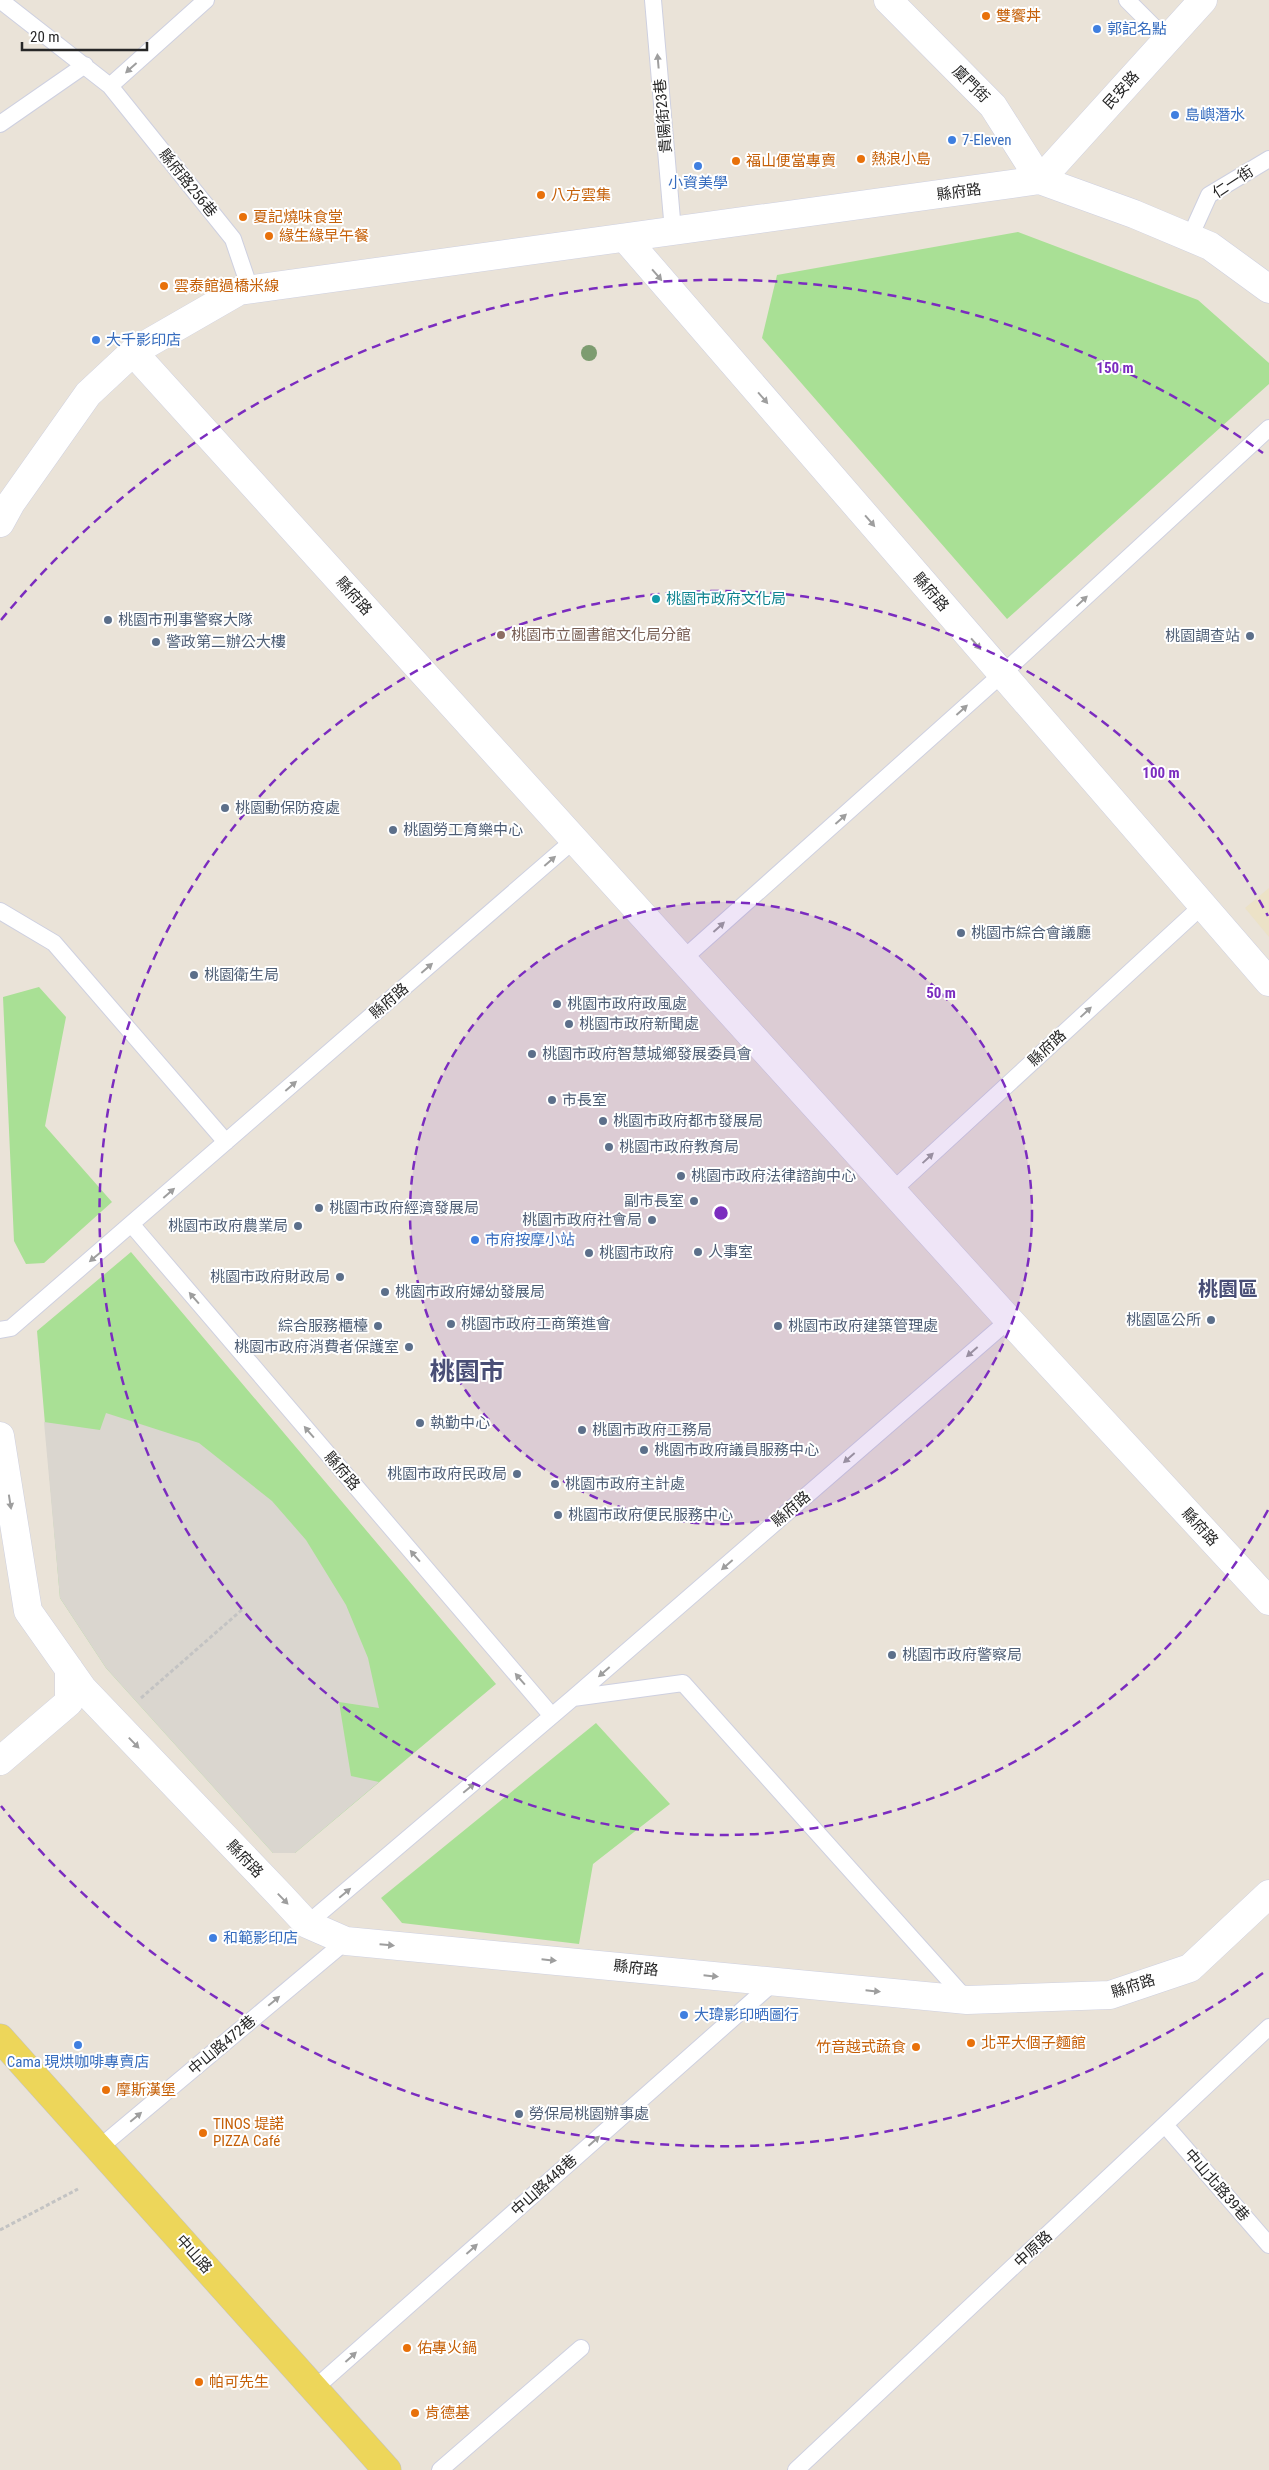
<svg xmlns="http://www.w3.org/2000/svg" width="1269" height="2470" font-family="'Roboto Condensed','Noto Sans TC',sans-serif">
	<style>
		.education { fill: #ece2c7 }
		.green { fill: #a9e095 }
		.plaza { fill: #dad6cf }
		.lines { fill: none; stroke-linecap: round; stroke-linejoin: round }
		.service-casing { stroke: #ced0e0; stroke-width: 18 }
		.minor-casing { stroke: #ced0e0; stroke-width: 29 }
		.primary-casing { stroke: #c3c3c3; stroke-width: 29 }
		.path { stroke: #c3c3c3; stroke-width: 3; stroke-dasharray: 4 2.5; stroke-linecap: butt }
		.service { stroke: #fff; stroke-width: 16 }
		.minor { stroke: #fff; stroke-width: 28 }
		.primary { stroke: #edd65a; stroke-width: 28 }
		.tree { fill: #7d9c70 }
		.oneway { fill: #9e9e9e }
		.ring { fill: none; stroke: #7b2cbf; stroke-width: 2.5; stroke-dasharray: 9 6 }
		.food-dot { fill: #e8710a; stroke: #fff; stroke-width: 2 }
		.shop-dot { fill: #3f7fe0; stroke: #fff; stroke-width: 2 }
		.culture-dot { fill: #0f9aa8; stroke: #fff; stroke-width: 2 }
		.service-dot { fill: #5c6f8a; stroke: #fff; stroke-width: 2 }
		.education-dot { fill: #8d6e63; stroke: #fff; stroke-width: 2 }
		.labels { text-anchor: middle; stroke-width: 4; stroke-linejoin: round; paint-order: stroke }
		.food-label { font-size: 15px; fill: #c56008; stroke: #fff; text-anchor: start }
		.shop-label { font-size: 15px; fill: #366cbe; stroke: #fff; text-anchor: start }
		.street-label { font-size: 15px; fill: #272727; stroke: #fff }
		.culture-label { font-size: 15px; fill: #0d838f; stroke: #fff; text-anchor: start }
		.service-label { font-size: 15px; fill: #4e5e75; stroke: #fff; text-anchor: start }
		.education-label { font-size: 15px; fill: #785e54; stroke: #fff; text-anchor: start }
		.district-label { font-size: 20px; font-weight: bold; fill: #494e76; stroke: #fff }
		.town-label { font-size: 25px; font-weight: bold; fill: #494e76; stroke: #fff }
		.centre { fill: #7b2cbf; stroke: #fff; stroke-width: 2.5 }
		.ring-label { font-size: 15px; text-anchor: middle; font-weight: bold; fill: #7b2cbf; stroke: #fff; stroke-width: 4; stroke-linejoin: round; paint-order: stroke }
	</style>
	<rect width="100%" height="100%" fill="#eae3d8"/>
	<path class="education" d="M1269,888V937L1245,908Z"/>
	<path class="green" d="M1018,232L1198,300L1269,363V384L1007,619L762,338L777,275Z
		M39,987L66,1017L45,1126L112,1202L44,1263L26,1264L14,1241L3,997Z
		M131,1252L496,1684L295,1853H273L106,1668L60,1598L37,1331Z
		M596,1723L670,1804L593,1864L579,1944L402,1923L381,1898Z"/>
	<path class="plaza" d="M106,1413L199,1443L272,1501L306,1540L346,1605L368,1658L379,1708L339,1702L351,1776L379,1782L295,1853H273L106,1668L60,1598L44,1422L100,1430Z"/>
	<g class="lines">
		<g class="service-casing">
			<path id="service" d="M0,0L110,86L233,239L250,289
				M653,0L673,231
				M1127,0L1167,40
				M110,86L206,0
				M0,124L85,65
				M1190,237L1209,195L1269,159
				M0,911L54,943L226,1142
				M683,959L1002,674L1269,428
				M892,1191L1203,905
				M132,1225L552,1716
				M0,1330L11,1328L574,840
				M573,1698L683,1683L967,2000
				M307,1924L573,1698L1009,1320
				M1165,2125L1269,2245
				M99,2148L346,1941
				M314,2389L774,1982
				M440,2470L581,2348
				M796,2470L1269,2027"/>
		</g>
		<g class="minor-casing">
			<path id="minor" d="M888,0L993,106L1040,180
				M1040,180L1203,0
				M625,238L1269,982
				M133,352L1009,1320L1269,1601
				M0,523L11,503L88,394L133,352L239,291L1040,180L1134,214L1210,246L1269,289
				M0,1436L28,1611L83,1689L281,1896L307,1924L346,1941L967,2000L1110,1995L1190,1968L1269,1894
				M0,1761L69,1702V1669"/>
		</g>
		<g class="primary-casing">
			<path id="primary" d="M0,2038L387,2470"/>
		</g>
		<path class="path" d="M141,1698L244,1608
			M0,2230L78,2189"/>
		<use href="#service" class="service"/>
		<use href="#minor" class="minor"/>
		<use href="#primary" class="primary"/>
	</g>
	<circle class="tree" cx="589" cy="353" r="8"/>
	<defs><path id="oneway-solid" d="M-6-.8H1V-3.2L6.5 0L1 3.2V.8H-6Z" transform="scale(1.25)"/></defs>
	<g class="oneway">
		<use href="#oneway-solid" transform="translate(658 61) rotate(-95)"/>
		<use href="#oneway-solid" transform="translate(131 68) rotate(138)"/>
		<use href="#oneway-solid" transform="translate(657 275) rotate(49)"/>
		<use href="#oneway-solid" transform="translate(763 398) rotate(49)"/>
		<use href="#oneway-solid" transform="translate(870 521) rotate(49)"/>
		<use href="#oneway-solid" transform="translate(1082 601) rotate(-43)"/>
		<use href="#oneway-solid" transform="translate(976 644) rotate(49)"/>
		<use href="#oneway-solid" transform="translate(962 710) rotate(-42)"/>
		<use href="#oneway-solid" transform="translate(841 819) rotate(-42)"/>
		<use href="#oneway-solid" transform="translate(550 861) rotate(-41)"/>
		<use href="#oneway-solid" transform="translate(719 927) rotate(-42)"/>
		<use href="#oneway-solid" transform="translate(427 968) rotate(-41)"/>
		<use href="#oneway-solid" transform="translate(1086 1012) rotate(-43)"/>
		<use href="#oneway-solid" transform="translate(291 1086) rotate(-41)"/>
		<use href="#oneway-solid" transform="translate(928 1158) rotate(-43)"/>
		<use href="#oneway-solid" transform="translate(169 1193) rotate(-41)"/>
		<use href="#oneway-solid" transform="translate(95 1257) rotate(140)"/>
		<use href="#oneway-solid" transform="translate(194 1298) rotate(-131)"/>
		<use href="#oneway-solid" transform="translate(972 1352) rotate(139)"/>
		<use href="#oneway-solid" transform="translate(309 1432) rotate(-131)"/>
		<use href="#oneway-solid" transform="translate(849 1458) rotate(139)"/>
		<use href="#oneway-solid" transform="translate(10 1502) rotate(81)"/>
		<use href="#oneway-solid" transform="translate(415 1556) rotate(-131)"/>
		<use href="#oneway-solid" transform="translate(727 1565) rotate(139)"/>
		<use href="#oneway-solid" transform="translate(604 1672) rotate(139)"/>
		<use href="#oneway-solid" transform="translate(520 1679) rotate(-131)"/>
		<use href="#oneway-solid" transform="translate(134 1743) rotate(46)"/>
		<use href="#oneway-solid" transform="translate(469 1788) rotate(-40)"/>
		<use href="#oneway-solid" transform="translate(345 1893) rotate(-40)"/>
		<use href="#oneway-solid" transform="translate(283 1899) rotate(46)"/>
		<use href="#oneway-solid" transform="translate(387 1945) rotate(5)"/>
		<use href="#oneway-solid" transform="translate(549 1960) rotate(6)"/>
		<use href="#oneway-solid" transform="translate(711 1976) rotate(6)"/>
		<use href="#oneway-solid" transform="translate(873 1991) rotate(6)"/>
		<use href="#oneway-solid" transform="translate(274 2001) rotate(-40)"/>
		<use href="#oneway-solid" transform="translate(136 2117) rotate(-40)"/>
		<use href="#oneway-solid" transform="translate(594 2141) rotate(-42)"/>
		<use href="#oneway-solid" transform="translate(472 2249) rotate(-42)"/>
		<use href="#oneway-solid" transform="translate(351 2357) rotate(-42)"/>
	</g>
	<circle cx="721" cy="1213" r="311" fill="#7b2cbf" fill-opacity=".12"/>
	<g class="ring">
		<circle cx="721" cy="1213" r="311"/>
		<path d="M1268 1510A622 622 0 1 1 1268 916"/>
		<path d="M1263 1973A933 933 0 0 1 1 1806M1 620A933 933 0 0 1 1263 453"/>
	</g>
	<g class="food-dot">
		<circle cx="986" cy="16" r="5"/>
		<circle cx="861" cy="159" r="5"/>
		<circle cx="736" cy="161" r="5"/>
		<circle cx="541" cy="195" r="5"/>
		<circle cx="243" cy="217" r="5"/>
		<circle cx="269" cy="236" r="5"/>
		<circle cx="164" cy="286" r="5"/>
		<circle cx="971" cy="2043" r="5"/>
		<circle cx="916" cy="2047" r="5"/>
		<circle cx="106" cy="2090" r="5"/>
		<circle cx="203" cy="2133" r="5"/>
		<circle cx="407" cy="2348" r="5"/>
		<circle cx="199" cy="2382" r="5"/>
		<circle cx="415" cy="2413" r="5"/>
	</g>
	<g class="shop-dot">
		<circle cx="1097" cy="29" r="5"/>
		<circle cx="1175" cy="115" r="5"/>
		<circle cx="952" cy="140" r="5"/>
		<circle cx="698" cy="166" r="5"/>
		<circle cx="96" cy="340" r="5"/>
		<circle cx="475" cy="1240" r="5"/>
		<circle cx="213" cy="1938" r="5"/>
		<circle cx="684" cy="2015" r="5"/>
		<circle cx="78" cy="2045" r="5"/>
	</g>
	<circle class="culture-dot" cx="656" cy="599" r="5"/>
	<g class="service-dot">
		<circle cx="108" cy="620" r="5"/>
		<circle cx="1250" cy="636" r="5"/>
		<circle cx="156" cy="642" r="5"/>
		<circle cx="225" cy="808" r="5"/>
		<circle cx="393" cy="830" r="5"/>
		<circle cx="961" cy="933" r="5"/>
		<circle cx="194" cy="975" r="5"/>
		<circle cx="557" cy="1004" r="5"/>
		<circle cx="569" cy="1024" r="5"/>
		<circle cx="532" cy="1054" r="5"/>
		<circle cx="552" cy="1100" r="5"/>
		<circle cx="603" cy="1121" r="5"/>
		<circle cx="609" cy="1147" r="5"/>
		<circle cx="681" cy="1176" r="5"/>
		<circle cx="694" cy="1201" r="5"/>
		<circle cx="319" cy="1208" r="5"/>
		<circle cx="652" cy="1220" r="5"/>
		<circle cx="298" cy="1226" r="5"/>
		<circle cx="698" cy="1252" r="5"/>
		<circle cx="589" cy="1253" r="5"/>
		<circle cx="340" cy="1277" r="5"/>
		<circle cx="385" cy="1292" r="5"/>
		<circle cx="1211" cy="1320" r="5"/>
		<circle cx="451" cy="1324" r="5"/>
		<circle cx="378" cy="1326" r="5"/>
		<circle cx="778" cy="1326" r="5"/>
		<circle cx="409" cy="1347" r="5"/>
		<circle cx="420" cy="1423" r="5"/>
		<circle cx="582" cy="1430" r="5"/>
		<circle cx="644" cy="1450" r="5"/>
		<circle cx="517" cy="1474" r="5"/>
		<circle cx="555" cy="1484" r="5"/>
		<circle cx="558" cy="1515" r="5"/>
		<circle cx="892" cy="1655" r="5"/>
		<circle cx="519" cy="2114" r="5"/>
	</g>
	<circle class="education-dot" cx="501" cy="635" r="5"/>
	<g class="labels">
		<g class="food-label">
			<text x="996" y="21">雙饗丼</text>
			<text x="871" y="164">熱浪小島</text>
			<text x="746" y="166">福山便當專賣</text>
			<text x="551" y="200">八方雲集</text>
			<text x="253" y="222">夏記燒味食堂</text>
			<text x="279" y="241">緣生緣早午餐</text>
			<text x="174" y="291">雲泰館過橋米線</text>
			<text x="981" y="2048">北平大個子麵館</text>
			<text x="906" y="2052" text-anchor="end">竹音越式蔬食</text>
			<text x="116" y="2095">摩斯漢堡</text>
			<text x="213" y="2129">TINOS 堤諾<tspan x="213" dy="17">PIZZA Café</tspan></text>
			<text x="417" y="2353">佑專火鍋</text>
			<text x="209" y="2387">帕可先生</text>
			<text x="425" y="2418">肯德基</text>
		</g>
		<g class="shop-label">
			<text x="1107" y="34">郭記名點</text>
			<text x="1185" y="120">島嶼潛水</text>
			<text x="962" y="145">7-Eleven</text>
			<text x="698" y="188" text-anchor="middle">小資美學</text>
			<text x="106" y="345">大千影印店</text>
			<text x="485" y="1245">市府按摩小站</text>
			<text x="223" y="1943">和範影印店</text>
			<text x="694" y="2020">大瑋影印晒圖行</text>
			<text x="78" y="2067" text-anchor="middle">Cama 現烘咖啡專賣店</text>
		</g>
		<g class="street-label">
			<text transform="translate(971 84) rotate(45)" y="5">廈門街</text>
			<text transform="translate(1121 90) rotate(-48)" y="5">民安路</text>
			<text transform="translate(663 116) rotate(-95)" y="5">貴陽街23巷</text>
			<text transform="translate(1233 182) rotate(-33)" y="5">仁一街</text>
			<text transform="translate(188 183) rotate(51)" y="5">縣府路256巷</text>
			<text transform="translate(959 192) rotate(-8)" y="5">縣府路</text>
			<text transform="translate(931 592) rotate(49)" y="5">縣府路</text>
			<text transform="translate(354 596) rotate(48)" y="5">縣府路</text>
			<text transform="translate(389 1001) rotate(-41)" y="5">縣府路</text>
			<text transform="translate(1047 1048) rotate(-43)" y="5">縣府路</text>
			<text transform="translate(342 1471) rotate(49)" y="5">縣府路</text>
			<text transform="translate(791 1509) rotate(-41)" y="5">縣府路</text>
			<text transform="translate(1200 1527) rotate(47)" y="5">縣府路</text>
			<text transform="translate(245 1859) rotate(46)" y="5">縣府路</text>
			<text transform="translate(636 1968) rotate(6)" y="5">縣府路</text>
			<text transform="translate(1133 1986) rotate(-18)" y="5">縣府路</text>
			<text transform="translate(222 2045) rotate(-40)" y="5">中山路472巷</text>
			<text transform="translate(544 2185) rotate(-42)" y="5">中山路448巷</text>
			<text transform="translate(1217 2185) rotate(49)" y="5">中山北路39巷</text>
			<text transform="translate(1033 2249) rotate(-43)" y="5">中原路</text>
			<text transform="translate(194 2254) rotate(48)" y="5">中山路</text>
		</g>
		<g class="culture-label">
			<text x="666" y="604">桃園市政府文化局</text>
		</g>
		<g class="service-label">
			<text x="118" y="625">桃園市刑事警察大隊</text>
			<text x="1240" y="641" text-anchor="end">桃園調查站</text>
			<text x="166" y="647">警政第二辦公大樓</text>
			<text x="235" y="813">桃園動保防疫處</text>
			<text x="403" y="835">桃園勞工育樂中心</text>
			<text x="971" y="938">桃園市綜合會議廳</text>
			<text x="204" y="980">桃園衛生局</text>
			<text x="567" y="1009">桃園市政府政風處</text>
			<text x="579" y="1029">桃園市政府新聞處</text>
			<text x="542" y="1059">桃園市政府智慧城鄉發展委員會</text>
			<text x="562" y="1105">市長室</text>
			<text x="613" y="1126">桃園市政府都市發展局</text>
			<text x="619" y="1152">桃園市政府教育局</text>
			<text x="691" y="1181">桃園市政府法律諮詢中心</text>
			<text x="684" y="1206" text-anchor="end">副市長室</text>
			<text x="329" y="1213">桃園市政府經濟發展局</text>
			<text x="642" y="1225" text-anchor="end">桃園市政府社會局</text>
			<text x="288" y="1231" text-anchor="end">桃園市政府農業局</text>
			<text x="708" y="1257">人事室</text>
			<text x="599" y="1258">桃園市政府</text>
			<text x="330" y="1282" text-anchor="end">桃園市政府財政局</text>
			<text x="395" y="1297">桃園市政府婦幼發展局</text>
			<text x="1201" y="1325" text-anchor="end">桃園區公所</text>
			<text x="461" y="1329">桃園市政府工商策進會</text>
			<text x="368" y="1331" text-anchor="end">綜合服務櫃檯</text>
			<text x="788" y="1331">桃園市政府建築管理處</text>
			<text x="399" y="1352" text-anchor="end">桃園市政府消費者保護室</text>
			<text x="430" y="1428">執勤中心</text>
			<text x="592" y="1435">桃園市政府工務局</text>
			<text x="654" y="1455">桃園市政府議員服務中心</text>
			<text x="507" y="1479" text-anchor="end">桃園市政府民政局</text>
			<text x="565" y="1489">桃園市政府主計處</text>
			<text x="568" y="1520">桃園市政府便民服務中心</text>
			<text x="902" y="1660">桃園市政府警察局</text>
			<text x="529" y="2119">勞保局桃園辦事處</text>
		</g>
		<g class="education-label">
			<text x="511" y="640">桃園市立圖書館文化局分館</text>
		</g>
		<g class="district-label">
			<text x="1228" y="1296">桃園區</text>
		</g>
		<g class="town-label">
			<text x="467" y="1380">桃園市</text>
		</g>
	</g>
	<circle cx="721" cy="1213" r="8" class="centre"/>
	<g class="ring-label">
		<text x="1115" y="373">150 m</text>
		<text x="1161" y="778">100 m</text>
		<text x="941" y="998">50 m</text>
	</g>
	<path d="M22 42v8h125v-8" fill="none" stroke="#272727" stroke-width="2.5"/>
	<text x="30" y="42" font-size="15" fill="#272727" stroke="#ffffff" stroke-width="4" paint-order="stroke">20 m</text>
</svg>
